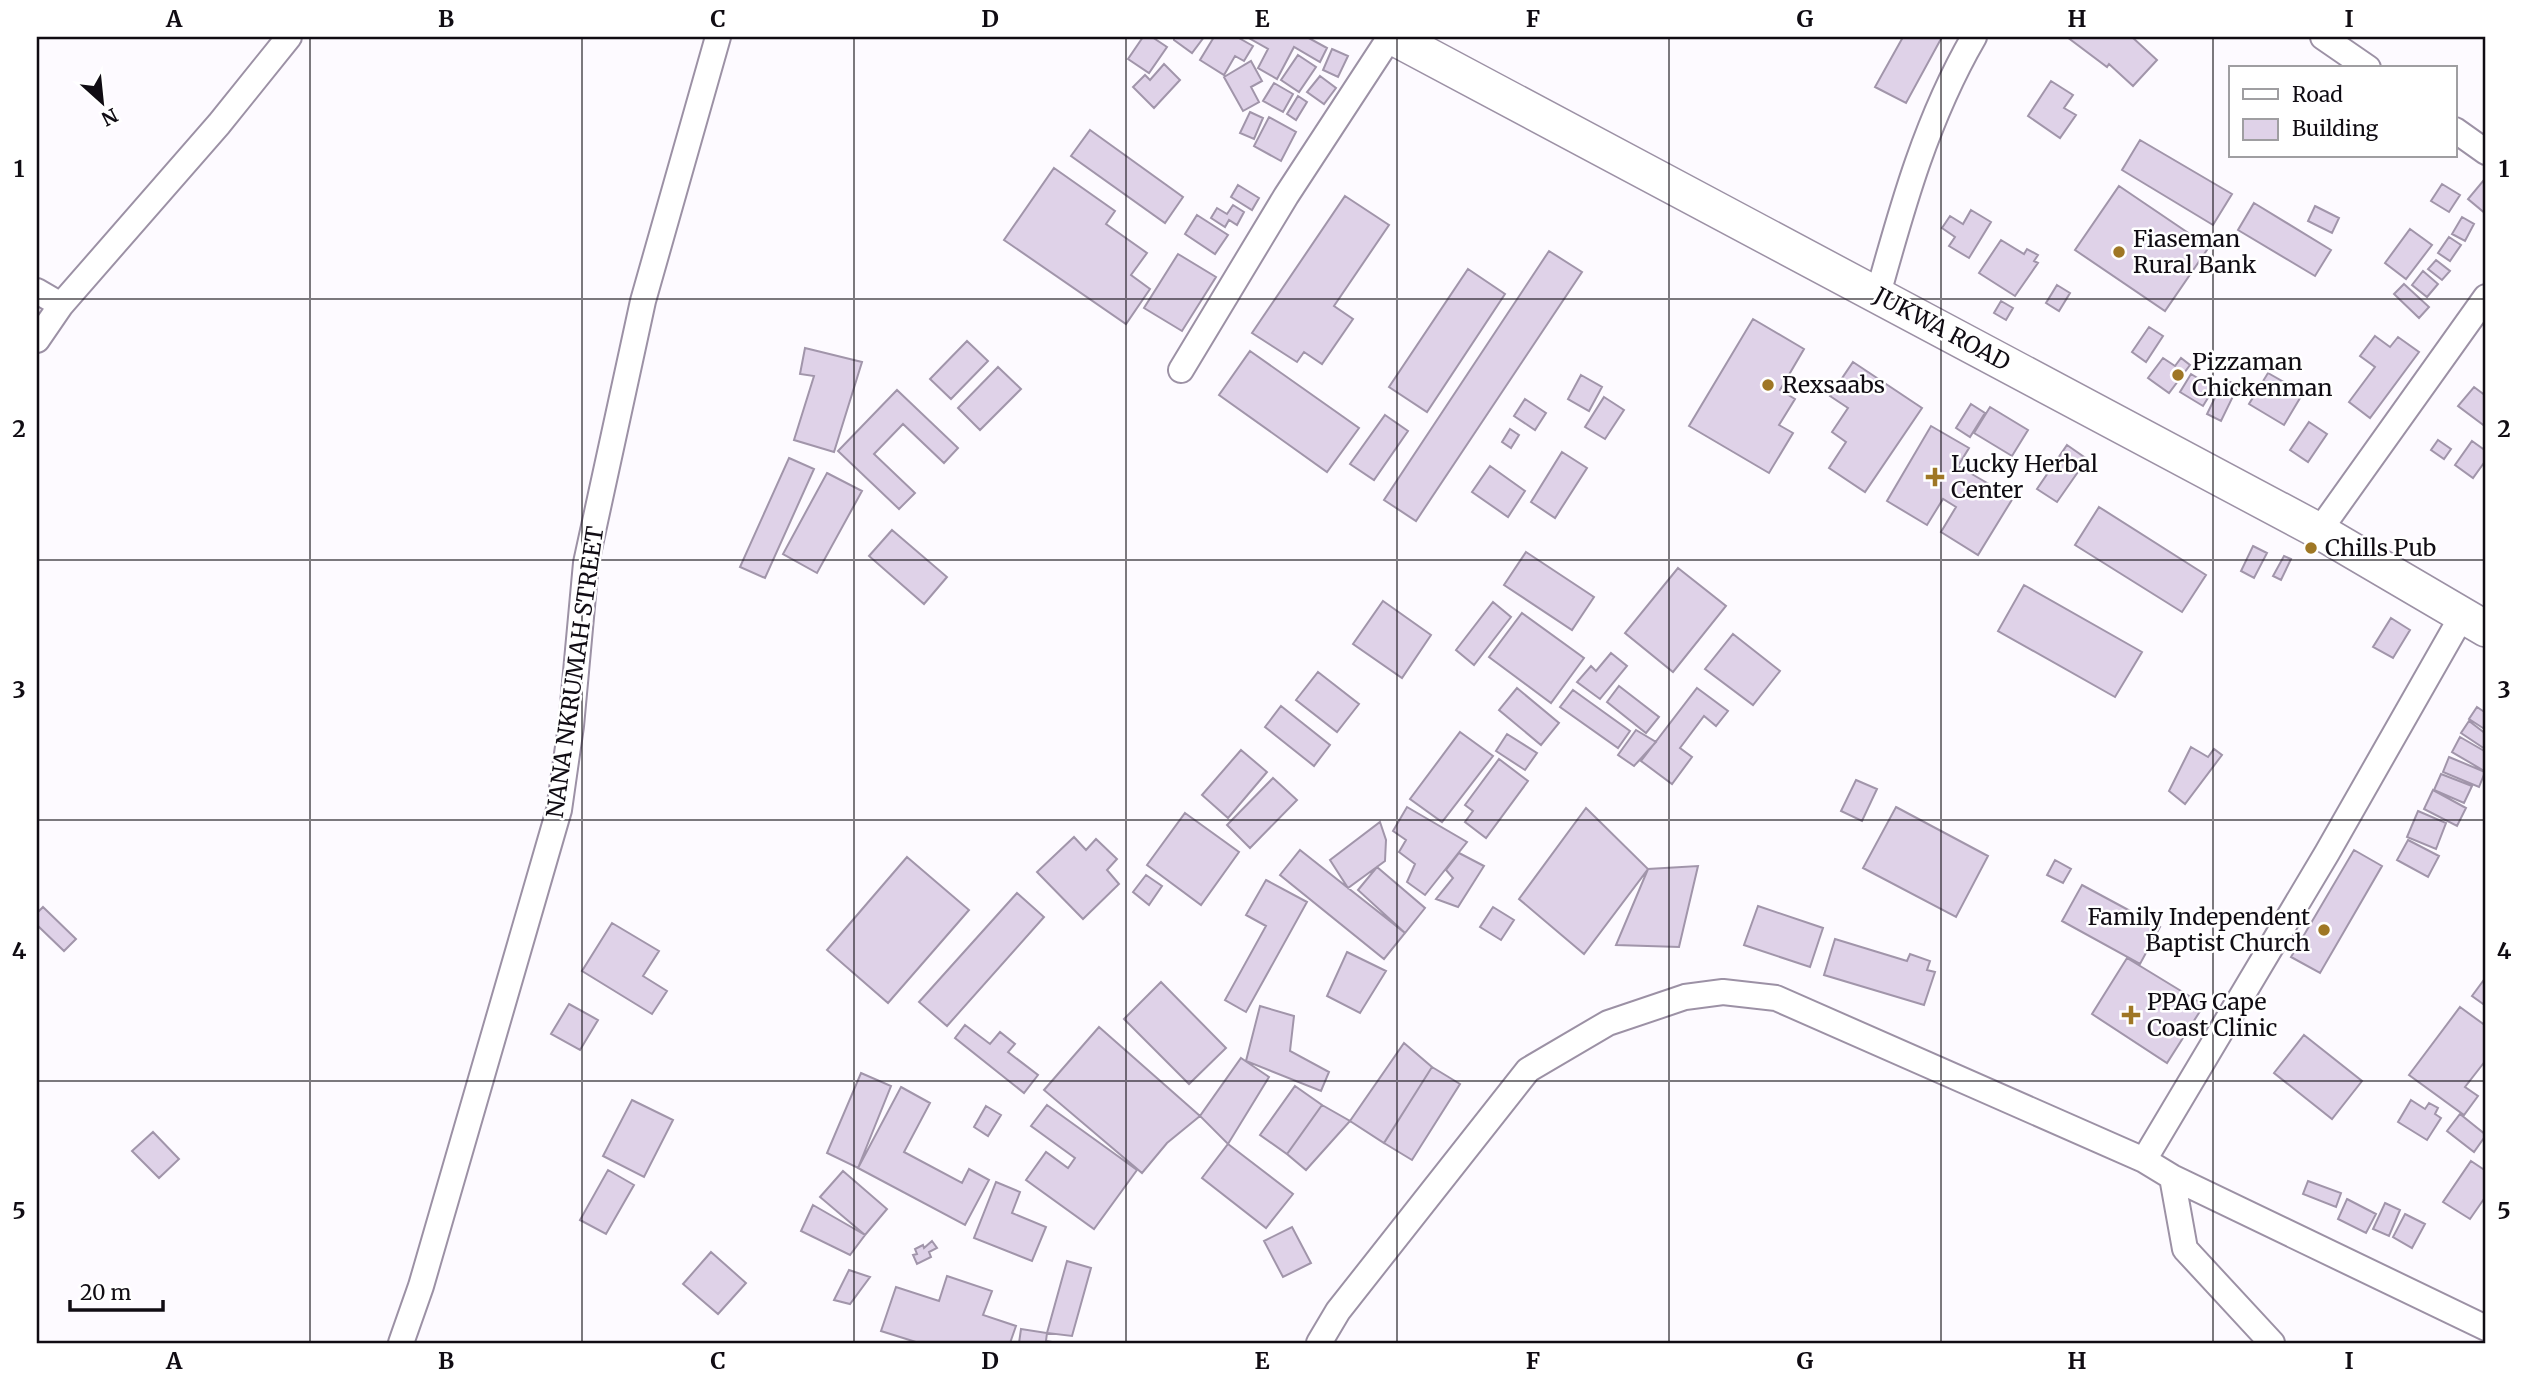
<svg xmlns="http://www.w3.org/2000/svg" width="2523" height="1380" font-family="Merriweather,serif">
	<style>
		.building { fill: #dfd2e8; stroke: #a195aa; stroke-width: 2 }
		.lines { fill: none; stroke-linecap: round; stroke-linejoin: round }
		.minor-casing { stroke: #9c91a5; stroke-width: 28 }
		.secondary-casing { stroke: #9c91a5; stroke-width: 38 }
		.minor { stroke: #fff; stroke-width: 24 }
		.secondary { stroke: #fff; stroke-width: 35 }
		.grid { fill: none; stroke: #100c13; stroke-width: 2; stroke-opacity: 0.55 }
		.poi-dot { fill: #9f7725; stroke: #fff; stroke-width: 2.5 }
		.labels { text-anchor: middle; stroke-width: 5; stroke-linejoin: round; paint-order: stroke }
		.poi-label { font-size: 23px; fill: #100c13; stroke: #fff; text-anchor: start }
		.street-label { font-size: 23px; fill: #100c13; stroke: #fff }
		.neatline { fill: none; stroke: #100c13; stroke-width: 2.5 }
		.grid-label { font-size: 23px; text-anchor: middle; font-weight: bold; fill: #100c13 }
	</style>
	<rect width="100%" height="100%" fill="#fdfaff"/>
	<path class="building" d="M1143,37H1152L1167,47L1149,73L1128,59Z
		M1174,37H1204L1192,53L1174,40Z
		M1214,37H1237L1253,46L1244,61L1235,56L1224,75L1200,60Z
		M1247,37H1307L1327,48L1320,62L1294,47L1277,79L1258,68L1268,49Z
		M1903,37H1942L1906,103L1875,87Z
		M2067,37H2132L2157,60L2133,86L2109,64L2107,67Z
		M1332,49L1348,56L1338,77L1323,70Z
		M1298,55L1316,67L1299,92L1281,80Z
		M1251,61L1262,81L1251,87L1259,102L1243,111L1224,77Z
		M1164,64L1180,80L1154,108L1133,87L1145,75L1150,80Z
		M1320,76L1336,88L1324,104L1307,92Z
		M2051,81L2073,95L2064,108L2076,115L2060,138L2028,116Z
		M1274,83L1293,94L1283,112L1263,101Z
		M1298,96L1307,102L1296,120L1287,114Z
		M1250,112L1263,118L1254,139L1240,133Z
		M1269,117L1296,132L1281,161L1254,146Z
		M1090,130L1183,197L1165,223L1071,156Z
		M2140,140L2232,194L2213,225L2122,170Z
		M1054,168L1115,211L1106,224L1147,253L1131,275L1150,289L1126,324L1004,240Z
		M2483,181L2486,183V214L2468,199Z
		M2442,184L2460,195L2449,212L2431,201Z
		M1238,185L1259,198L1252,210L1231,197Z
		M2119,186L2209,247L2165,311L2075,250Z
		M1345,196L1389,225L1334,306L1353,319L1322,364L1304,352L1297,362L1252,333Z
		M2254,203L2331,250L2315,276L2238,230Z
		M1233,205L1244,212L1237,225L1229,220L1225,227L1211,218L1217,208L1227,214Z
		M2315,206L2339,218L2332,233L2308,221Z
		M1971,210L1991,222L1969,258L1949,246L1955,237L1942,228L1950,216L1963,224Z
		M1197,215L1228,235L1215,254L1185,234Z
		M2462,217L2474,224L2465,241L2452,234Z
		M2410,229L2432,245L2406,279L2385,263Z
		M2449,237L2461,245L2450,261L2438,253Z
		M2001,240L2024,254L2027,249L2038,255L2034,261L2038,263L2015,296L1979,273Z
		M1549,251L1582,272L1416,521L1384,500Z
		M1178,254L1216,277L1182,331L1144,308Z
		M2436,260L2450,271L2442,280L2428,269Z
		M1468,269L1505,294L1427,412L1389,387Z
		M2423,271L2438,284L2427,297L2412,285Z
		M2404,284L2429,307L2419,318L2394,294Z
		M2057,285L2070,293L2059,311L2046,303Z
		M2001,301L2013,308L2006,320L1994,313Z
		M1753,319L1804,349L1780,390L1795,399L1779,425L1793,433L1769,473L1689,426Z
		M2149,327L2163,336L2146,362L2132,352Z
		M2375,336L2390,347L2398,337L2419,352L2370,418L2349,402L2375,367L2360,356Z
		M967,341L988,361L951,399L930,379Z
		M805,348L862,362L834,452L794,440L814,376L800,374Z
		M1250,351L1359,428L1327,472L1219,395Z
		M2163,358L2175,366L2181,358L2190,365L2169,393L2148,378Z
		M1853,362L1922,408L1865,492L1829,468L1846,442L1832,432L1848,408L1830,396Z
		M998,367L1021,389L980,430L958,408Z
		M2268,373L2303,393L2284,425L2249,404Z
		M2191,374L2214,388L2203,406L2180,392Z
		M1581,375L1602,387L1589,411L1568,399Z
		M2224,379L2238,386L2221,421L2207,414Z
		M2474,387L2486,396V427L2458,406Z
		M897,390L958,448L944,463L903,424L874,454L915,493L899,509L838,451Z
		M1604,397L1624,410L1605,439L1585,427Z
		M1525,399L1546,413L1535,430L1514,416Z
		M1971,404L1985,413L1970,437L1956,428Z
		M1990,407L2028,430L2012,456L1974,433Z
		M1385,415L1408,431L1374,480L1350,464Z
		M2309,422L2327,434L2308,462L2290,450Z
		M1931,426L1969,448L1958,466L2013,498L1978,555L1941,532L1956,507L1943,499L1927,525L1887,501Z
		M1510,429L1519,435L1511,448L1502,442Z
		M2438,440L2451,449L2444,459L2431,450Z
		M2472,441L2486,451V460L2473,478L2455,465Z
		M2067,445L2087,459L2057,502L2037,489Z
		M1562,452L1587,468L1555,518L1531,502Z
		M789,458L814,469L765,578L740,567Z
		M1490,466L1525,491L1508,517L1472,492Z
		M827,473L862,491L817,573L783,554Z
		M2099,507L2206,575L2182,612L2075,545Z
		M892,530L947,577L924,604L869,556Z
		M2253,546L2267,553L2254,578L2241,571Z
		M1526,552L1594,597L1572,630L1504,585Z
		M2284,556L2291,559L2281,580L2273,576Z
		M1678,568L1726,606L1673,672L1625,633Z
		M2024,585L2142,652L2115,697L1998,631Z
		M1383,601L1431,635L1402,678L1353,644Z
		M1493,602L1511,617L1474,665L1456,650Z
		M1522,613L1584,658L1551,703L1489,657Z
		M2391,618L2410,630L2393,658L2373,647Z
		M1733,634L1780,671L1753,705L1705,669Z
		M1611,653L1627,666L1600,699L1577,682L1591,666L1596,671Z
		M1318,672L1359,704L1337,732L1296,700Z
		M1619,686L1659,717L1646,733L1607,702Z
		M1517,688L1559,723L1541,745L1499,710Z
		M1697,688L1728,711L1716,726L1704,716L1680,748L1692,757L1672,784L1641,761Z
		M1573,690L1630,731L1618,748L1560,707Z
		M1281,706L1330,745L1314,766L1265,727Z
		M2477,707L2486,713V730L2469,719Z
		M2469,721L2486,734L2485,749L2461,733Z
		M1636,730L1656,742L1634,766L1618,755Z
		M1460,732L1493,756L1442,822L1410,799Z
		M1507,734L1537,753L1525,770L1496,751Z
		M2460,737L2486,752V772L2452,752Z
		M2191,747L2208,757L2214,749L2222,755L2185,804L2169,791Z
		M1241,750L1267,772L1228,818L1202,795Z
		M2449,757L2485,772L2479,787L2443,772Z
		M1499,759L1528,781L1486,838L1465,822L1473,811L1465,805Z
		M2441,774L2472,786L2464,803L2434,790Z
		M1273,778L1297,800L1250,848L1227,825Z
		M1856,780L1877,789L1862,821L1841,811Z
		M2433,790L2466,808L2457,826L2424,809Z
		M1407,807L1467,842L1425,895L1407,882L1415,864L1399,852L1406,840L1393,831Z
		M1896,807L1988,856L1956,917L1863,868Z
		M1586,808L1648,869L1584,954L1519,899Z
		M2418,811L2446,823L2436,849L2407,837Z
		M1185,813L1239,852L1201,905L1147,865Z
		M1380,822L1386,840L1385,861L1348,888L1330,860Z
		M1074,837L1086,850L1096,839L1117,859L1107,870L1119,884L1083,919L1037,872Z
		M2408,840L2439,856L2428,877L2397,860Z
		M1300,850L1405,933L1384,959L1280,875Z
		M2354,850L2382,866L2320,973L2291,957Z
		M1459,853L1484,866L1458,907L1436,899L1453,878L1446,870Z
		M907,857L969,910L888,1003L827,950Z
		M2055,860L2071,869L2063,883L2047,875Z
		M1698,866L1679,947L1616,945L1648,869Z
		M1377,867L1425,908L1405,933L1358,890Z
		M1146,875L1162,886L1149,905L1133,892Z
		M1266,880L1307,902L1246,1012L1225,1000L1266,926L1246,915Z
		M2082,885L2160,927L2140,964L2062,921Z
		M1017,893L1044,917L947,1026L919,1002Z
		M1758,906L1823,928L1810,967L1744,945Z
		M43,907L76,939L64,951L37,925V913Z
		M1493,907L1514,920L1501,940L1480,927Z
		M612,923L659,951L643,976L667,991L652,1014L582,971Z
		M1835,939L1907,961L1910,954L1930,961L1927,970L1935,972L1924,1005L1824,975Z
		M1347,952L1386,971L1360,1013L1327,996Z
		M2127,958L2204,1005L2167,1063L2092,1014Z
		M2486,977V1006L2472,996Z
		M1161,982L1226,1048L1189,1084L1124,1019Z
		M569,1004L598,1020L580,1050L551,1034Z
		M1260,1006L1294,1016L1290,1051L1329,1072L1321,1091L1246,1061Z
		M2460,1007L2486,1026V1060L2465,1087L2478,1096L2464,1115L2409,1075Z
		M965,1025L990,1044L1000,1032L1015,1044L1008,1052L1038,1075L1024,1093L955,1038Z
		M1099,1027L1200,1116L1167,1143L1142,1173L1044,1090Z
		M2304,1035L2362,1081L2332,1119L2274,1073Z
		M1404,1043L1432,1067L1384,1143L1350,1121Z
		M1241,1058L1269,1077L1228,1144L1200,1116Z
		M1432,1067L1460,1084L1412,1160L1384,1143Z
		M861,1073L891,1086L858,1168L827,1153Z
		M1295,1086L1322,1105L1287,1154L1260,1135Z
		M901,1087L930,1103L904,1152L962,1183L969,1169L989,1180L965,1225L858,1168Z
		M632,1100L673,1120L644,1177L603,1156Z
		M2411,1100L2425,1109L2429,1103L2438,1108L2435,1114L2441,1118L2427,1140L2398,1122Z
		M1047,1105L1137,1170L1094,1229L1026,1180L1046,1152L1068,1168L1075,1158L1031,1126Z
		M1322,1105L1350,1121L1306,1170L1287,1154Z
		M986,1106L1001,1115L988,1136L974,1127Z
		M2460,1114L2486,1135L2474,1152L2447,1131Z
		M153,1132L179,1159L159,1178L132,1151Z
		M1228,1144L1293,1194L1266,1228L1202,1178Z
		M2471,1161L2486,1171V1196L2470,1219L2443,1202Z
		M608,1170L634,1185L606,1234L580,1220Z
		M843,1171L887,1209L865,1235L820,1197Z
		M2308,1181L2341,1193L2336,1207L2303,1194Z
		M996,1182L1020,1192L1012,1213L1046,1227L1032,1261L974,1238Z
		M2347,1199L2376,1214L2366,1233L2338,1219Z
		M2385,1203L2400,1210L2389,1236L2373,1229Z
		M813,1205L865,1235L850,1255L801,1231Z
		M2405,1214L2425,1224L2412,1248L2393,1237Z
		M1292,1227L1311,1263L1283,1277L1264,1241Z
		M932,1241L937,1248L929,1252L931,1257L917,1264L913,1255L917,1254L915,1249L923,1245L924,1248Z
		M711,1252L746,1283L718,1314L683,1284Z
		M1067,1261L1091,1268L1072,1336L1047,1333Z
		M849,1270L870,1277L850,1304L834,1300Z
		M947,1276L992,1291L983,1315L1016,1326L1010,1343H919L881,1331L896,1287L939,1301Z
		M1021,1329L1047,1333L1046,1341L1058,1343H1019Z"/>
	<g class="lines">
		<g class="minor-casing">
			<path id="minor" d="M2323,37L2368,68
				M2455,130L2486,152
				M37,291L61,305
				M1878,294C1903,204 1927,118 1974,37
				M37,340L61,305L219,124L289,37
				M1181,370L1286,196L1390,37
				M2319,531L2486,297
				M2144,1160L2327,853L2462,616
				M2172,1177L2185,1249L2272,1343
				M401,1343L421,1286L559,810L571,726L586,563L643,301L718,37
				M1319,1343L1338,1311L1528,1070L1608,1023L1685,997L1723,992L1776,998L2144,1160L2172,1177L2486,1328"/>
		</g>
		<g class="secondary-casing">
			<path id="secondary" d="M1393,37L2319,531L2486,629"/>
		</g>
		<use href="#minor" class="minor"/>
		<use href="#secondary" class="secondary"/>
	</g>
	<path class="grid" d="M310,37V1343M582,37V1343M854,37V1343M1126,37V1343M1397,37V1343M1669,37V1343M1941,37V1343M2213,37V1343M37,299H2486M37,560H2486M37,820H2486M37,1081H2486"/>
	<g class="poi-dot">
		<circle cx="2119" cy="252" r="7"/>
		<circle cx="2178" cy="375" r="7"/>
		<circle cx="1768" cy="385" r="7"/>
		<path d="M1931.5 466.5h7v7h7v7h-7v7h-7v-7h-7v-7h7z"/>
		<circle cx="2311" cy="548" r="7"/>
		<circle cx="2324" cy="930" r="7"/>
		<path d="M2127.5 1004.5h7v7h7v7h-7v7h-7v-7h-7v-7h7z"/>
	</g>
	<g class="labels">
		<g class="poi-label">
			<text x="2133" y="247">Fiaseman<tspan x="2133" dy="26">Rural Bank</tspan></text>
			<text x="2192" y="370">Pizzaman<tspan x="2192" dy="26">Chickenman</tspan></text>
			<text x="1782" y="393">Rexsaabs</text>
			<text x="1951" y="472">Lucky Herbal<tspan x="1951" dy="26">Center</tspan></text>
			<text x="2325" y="556">Chills Pub</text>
			<text x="2310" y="925" text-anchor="end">Family Independent<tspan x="2310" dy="26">Baptist Church</tspan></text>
			<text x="2147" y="1010">PPAG Cape<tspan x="2147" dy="26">Coast Clinic</tspan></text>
		</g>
		<g class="street-label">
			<text transform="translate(1942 329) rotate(28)" y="8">JUKWA ROAD</text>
			<text transform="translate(575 672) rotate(-82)" y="8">NANA NKRUMAH STREET</text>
		</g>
	</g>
	<rect width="2523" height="1380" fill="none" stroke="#ffffff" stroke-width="77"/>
	<rect x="2229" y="66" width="228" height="91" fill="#ffffff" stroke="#9f9ea1" stroke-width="2"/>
	<rect x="2243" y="89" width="35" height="10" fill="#ffffff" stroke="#9f9ea1" stroke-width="2"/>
	<text x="2292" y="102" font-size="21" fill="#100c13">Road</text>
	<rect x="2243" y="119" width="35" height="21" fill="#dfd2e8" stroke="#9f9ea1" stroke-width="2"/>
	<text x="2292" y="136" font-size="21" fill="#100c13">Building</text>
	<g transform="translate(102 102) rotate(153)" stroke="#ffffff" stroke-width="5" paint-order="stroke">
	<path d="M0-5L12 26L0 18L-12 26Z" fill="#100c13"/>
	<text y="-10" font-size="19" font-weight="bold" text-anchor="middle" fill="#100c13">N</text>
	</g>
	<path d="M70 1300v10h93v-10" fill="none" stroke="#100c13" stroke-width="3.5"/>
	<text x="80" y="1300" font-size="21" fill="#100c13" stroke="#ffffff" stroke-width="5" paint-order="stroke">20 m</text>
	<rect x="38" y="38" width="2446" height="1304" class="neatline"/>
	<g class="grid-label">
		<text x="174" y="27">A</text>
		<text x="446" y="27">B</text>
		<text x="718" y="27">C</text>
		<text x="990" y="27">D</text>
		<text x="1262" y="27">E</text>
		<text x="1533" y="27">F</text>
		<text x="1805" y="27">G</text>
		<text x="2077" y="27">H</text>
		<text x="2349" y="27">I</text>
		<text x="19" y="177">1</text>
		<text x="2504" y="177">1</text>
		<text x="19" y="437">2</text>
		<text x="2504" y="437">2</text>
		<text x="19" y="698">3</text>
		<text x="2504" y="698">3</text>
		<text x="19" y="959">4</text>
		<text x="2504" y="959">4</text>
		<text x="19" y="1219">5</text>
		<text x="2504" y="1219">5</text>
		<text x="174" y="1369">A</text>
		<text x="446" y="1369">B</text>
		<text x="718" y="1369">C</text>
		<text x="990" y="1369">D</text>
		<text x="1262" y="1369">E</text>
		<text x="1533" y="1369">F</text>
		<text x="1805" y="1369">G</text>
		<text x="2077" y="1369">H</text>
		<text x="2349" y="1369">I</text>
	</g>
</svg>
